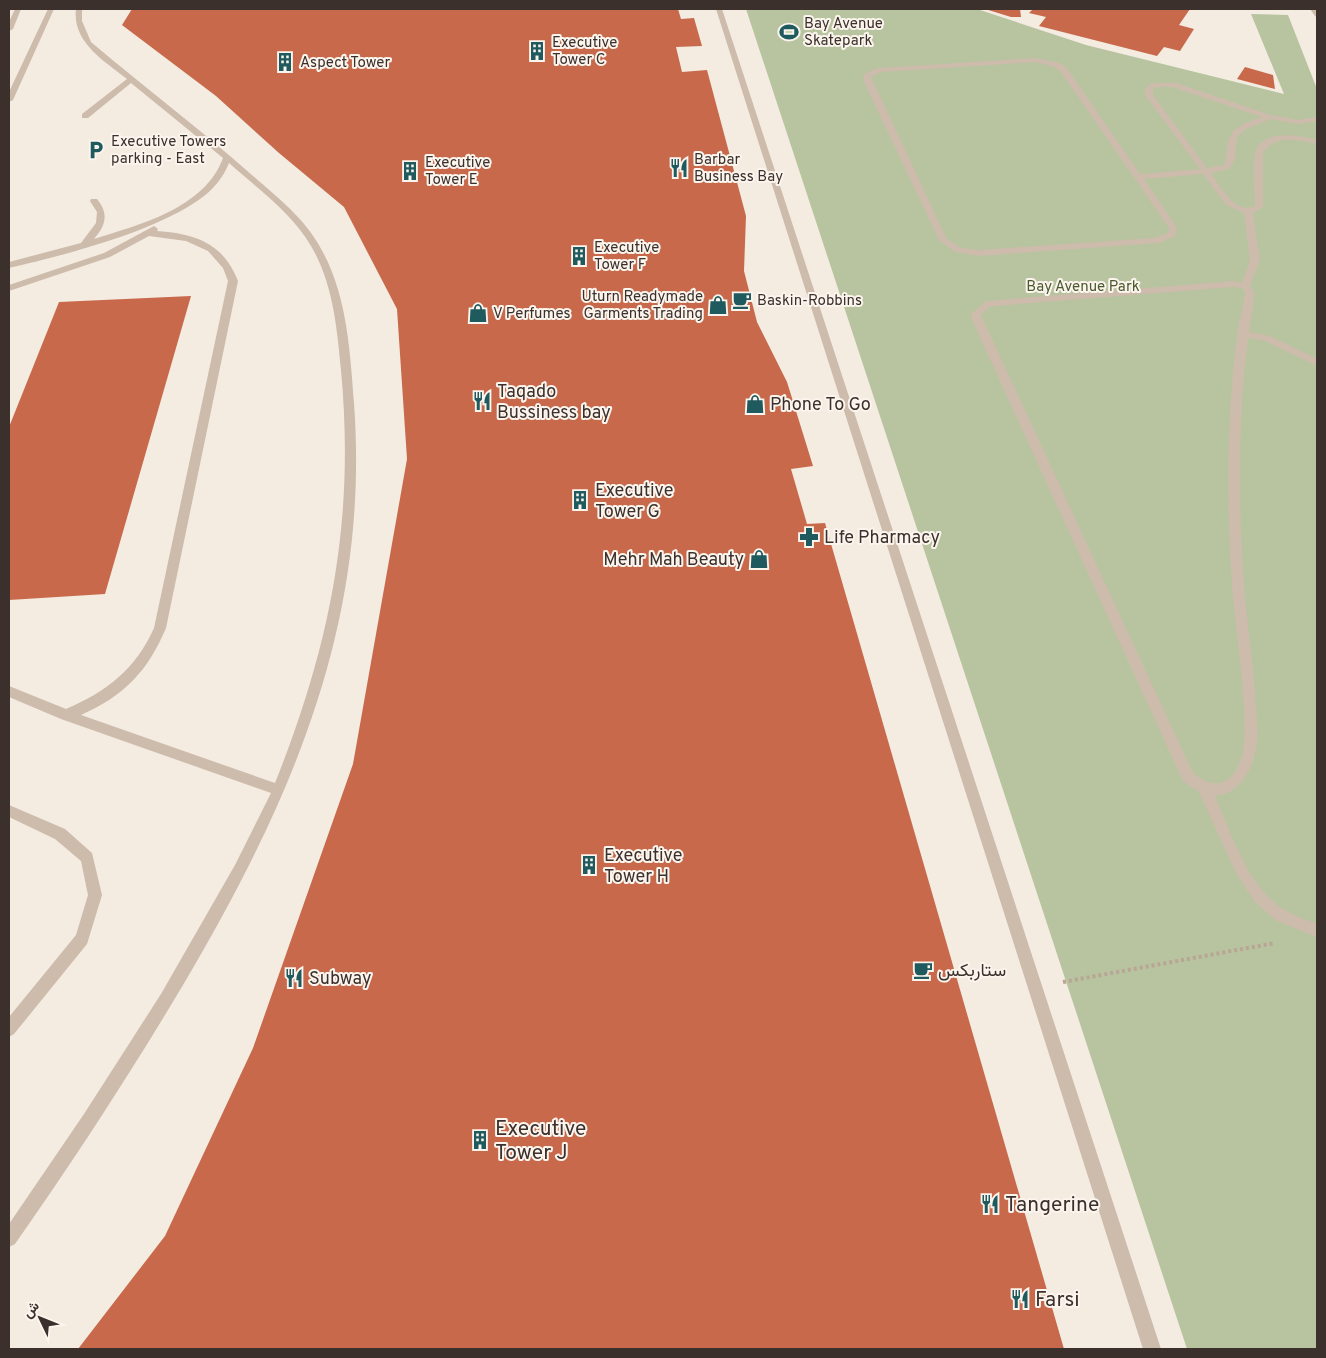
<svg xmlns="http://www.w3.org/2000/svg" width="1326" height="1358" font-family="Overpass,Vazirmatn,sans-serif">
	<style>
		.green { fill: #b8c4a0 }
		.building { fill: #c8694b }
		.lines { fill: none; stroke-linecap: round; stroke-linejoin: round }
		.path { stroke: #b9a596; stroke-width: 4; stroke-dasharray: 3 3; stroke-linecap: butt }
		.minor { fill: #cdbbac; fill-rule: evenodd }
		.labels { text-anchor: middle; stroke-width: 4; stroke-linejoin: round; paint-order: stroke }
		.far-poi-label { font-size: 15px; fill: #3b302b; stroke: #fbf5ee; text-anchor: start }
		.far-park-label { font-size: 15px; fill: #4a5a2e; stroke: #fbf5ee }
		.poi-label { font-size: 18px; fill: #3b302b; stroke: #fbf5ee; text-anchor: start }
		.near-poi-label { font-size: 21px; fill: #3b302b; stroke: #fbf5ee; text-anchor: start }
	</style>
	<rect width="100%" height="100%" fill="#f4ebe1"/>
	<path class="green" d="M746,9H977L1086,45L1284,94L1251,14L1288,15L1317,89V1349H1187Z"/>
	<path class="building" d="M132,9H678L681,19L694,18L702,46L676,47L682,72L707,70L746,216L744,271L757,322L787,382L813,466L791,469L807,524L825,523L1064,1349H78L165,1236L253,1048L353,764L407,459L397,309L344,207L279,153L216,96L122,25Z
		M985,9H1020L1021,17H1011Z
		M1033,9H1190L1179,25L1194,29L1180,51L1164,47L1157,56L1039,26L1046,17L1029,13Z
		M1245,67L1273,75L1275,89L1237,79Z
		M191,296L105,594L9,600V427L59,302Z"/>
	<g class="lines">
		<path class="path" d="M1063,982L1275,943"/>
		<path class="minor" d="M15,9H21L13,29L9,31V22Z
			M48,9H54L13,100L9,102V92Z
			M76,9H82V21L91,42C144,87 200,129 253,176C277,197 304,218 320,247C347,293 350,351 354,403C370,623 292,800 183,985C130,1074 74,1160 15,1244L9,1247V1224L84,1114L161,994L235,865L271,793L61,719L9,697V686L66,709C106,692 136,669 154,628L228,281L223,268L208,251L186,241L149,236L110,257L9,291V285L104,253L154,226L158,229L157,231C196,234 223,243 238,281L166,628C148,671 124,696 81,715L275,783C331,643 355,520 341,370C337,328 333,283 311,246C292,213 257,188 229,163C223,178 213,190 200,199C154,232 65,255 9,268V262L81,243L96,223L97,212L90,201L91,199H97C109,214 106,225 94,239C139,225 205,208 223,158L131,83L88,118H82V114L127,79C104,61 72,42 76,9Z
			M716,9H722L1161,1349H1143Z
			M1310,9H1316L1317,17L1315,16Z
			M1036,58L1060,63L1067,68L1140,174L1200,169L1145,95V89L1151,83H1176L1271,115L1298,120L1317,117V121L1298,124L1271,119L1246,129L1237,137L1235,159L1229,169L1211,173C1220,186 1235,215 1255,206C1255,190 1252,170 1255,154C1260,128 1300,135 1317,140V144C1299,140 1275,134 1263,153V207L1253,213L1260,260L1250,286L1255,293L1249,332L1270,336L1317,359V366L1265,341L1248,338C1238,420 1238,501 1244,583C1247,625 1254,666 1256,708C1257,721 1259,735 1256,749C1252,771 1239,794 1215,796C1232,834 1247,887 1285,910C1295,916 1306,920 1317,923V937L1275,920L1254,901L1236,873L1199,792L1183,781L972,320L971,314L986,301L1233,281L1242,283L1250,260L1244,213L1226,205L1203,174L1144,179L1177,228L1175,236L1159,243L979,256L955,252L939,240L863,80L864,74L878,68ZM1036,62L1054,67L1061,72L1169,228L1168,233L1154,238L979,250L961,248L947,239L871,77L880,72ZM1156,87H1172L1262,117L1245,123L1233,131L1228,141L1225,163L1223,165L1207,168L1153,95V90ZM1233,287L1242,288L1245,293C1243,306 1239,321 1237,334C1227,415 1226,501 1232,584C1235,626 1242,667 1244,709C1244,723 1246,737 1243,751C1236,781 1219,794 1193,773L981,315L989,307L995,306Z
			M9,805L65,829L92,853L102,895L87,944L14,1034L9,1037V1017L76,935L88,895L81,861L55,839L9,817Z"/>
	</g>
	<defs>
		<g id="stadium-bare" transform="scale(1.5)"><path d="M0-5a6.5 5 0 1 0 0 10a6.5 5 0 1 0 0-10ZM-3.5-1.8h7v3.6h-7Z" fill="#1f5a5e" stroke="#fbf5ee" stroke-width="2.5" paint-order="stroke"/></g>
		<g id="building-bare" transform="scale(1.5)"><path d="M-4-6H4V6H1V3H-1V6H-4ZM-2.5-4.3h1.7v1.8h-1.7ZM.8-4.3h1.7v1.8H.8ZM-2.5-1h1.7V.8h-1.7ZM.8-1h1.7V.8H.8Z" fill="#1f5a5e" stroke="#fbf5ee" stroke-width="2.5" paint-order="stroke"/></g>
		<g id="parking-bare" transform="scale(1.5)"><path d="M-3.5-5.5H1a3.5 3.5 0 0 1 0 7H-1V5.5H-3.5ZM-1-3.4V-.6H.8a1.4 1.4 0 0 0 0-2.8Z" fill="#1f5a5e" stroke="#fbf5ee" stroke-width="2.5" paint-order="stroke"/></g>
		<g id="restaurant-bare" transform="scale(1.5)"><path d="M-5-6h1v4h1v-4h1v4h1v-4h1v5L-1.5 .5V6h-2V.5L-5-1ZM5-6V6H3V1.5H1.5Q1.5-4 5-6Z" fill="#1f5a5e" stroke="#fbf5ee" stroke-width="2.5" paint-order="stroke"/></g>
		<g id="cafe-bare" transform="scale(1.5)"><path d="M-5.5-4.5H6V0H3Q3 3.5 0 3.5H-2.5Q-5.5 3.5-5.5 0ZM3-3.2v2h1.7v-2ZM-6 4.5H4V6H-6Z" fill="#1f5a5e" stroke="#fbf5ee" stroke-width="2.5" paint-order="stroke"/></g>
		<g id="shop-bare" transform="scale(1.5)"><path d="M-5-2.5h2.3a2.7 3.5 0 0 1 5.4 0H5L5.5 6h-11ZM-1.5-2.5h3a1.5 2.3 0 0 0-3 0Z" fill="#1f5a5e" stroke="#fbf5ee" stroke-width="2.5" paint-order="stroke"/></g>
		<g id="pharmacy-bare" transform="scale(1.5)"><path d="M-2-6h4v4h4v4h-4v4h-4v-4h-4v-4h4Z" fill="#1f5a5e" stroke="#fbf5ee" stroke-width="2.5" paint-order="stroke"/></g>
	</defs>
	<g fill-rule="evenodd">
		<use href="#stadium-bare" x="789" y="32"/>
		<use href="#building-bare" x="537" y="51"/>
		<use href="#building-bare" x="285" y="62"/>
		<use href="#parking-bare" x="96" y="150"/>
		<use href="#restaurant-bare" x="679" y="168"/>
		<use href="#building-bare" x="410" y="171"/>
		<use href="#building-bare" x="579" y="256"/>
		<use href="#cafe-bare" x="742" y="300"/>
		<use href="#shop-bare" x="718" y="305"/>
		<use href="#shop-bare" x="478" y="313"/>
		<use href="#restaurant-bare" x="482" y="401"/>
		<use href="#shop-bare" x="755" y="404"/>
		<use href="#building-bare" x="580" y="500"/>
		<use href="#pharmacy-bare" x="809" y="537"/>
		<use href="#shop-bare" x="759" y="559"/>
		<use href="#building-bare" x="589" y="865"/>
		<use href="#cafe-bare" x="923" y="970"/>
		<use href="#restaurant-bare" x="294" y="978"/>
		<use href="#building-bare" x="480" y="1140"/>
		<use href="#restaurant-bare" x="990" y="1204"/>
		<use href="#restaurant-bare" x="1020" y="1299"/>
	</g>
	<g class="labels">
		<g class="far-poi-label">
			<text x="804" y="28">Bay Avenue<tspan x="804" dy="17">Skatepark</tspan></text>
			<text x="552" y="47">Executive<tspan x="552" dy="17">Tower C</tspan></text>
			<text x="300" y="67">Aspect Tower</text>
			<text x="111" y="146">Executive Towers<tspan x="111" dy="17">parking - East</tspan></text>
			<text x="694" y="164">Barbar<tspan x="694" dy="17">Business Bay</tspan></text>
			<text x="425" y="167">Executive<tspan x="425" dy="17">Tower E</tspan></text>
			<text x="594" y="252">Executive<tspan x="594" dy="17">Tower F</tspan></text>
			<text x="703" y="301" text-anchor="end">Uturn Readymade<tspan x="703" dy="17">Garments Trading</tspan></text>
			<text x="757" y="305">Baskin-Robbins</text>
			<text x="493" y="318">V Perfumes</text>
		</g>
		<g class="far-park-label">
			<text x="1083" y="291">Bay Avenue Park</text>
		</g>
		<g class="poi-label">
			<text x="497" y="397">Taqado<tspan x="497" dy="21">Bussiness bay</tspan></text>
			<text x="770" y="410">Phone To Go</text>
			<text x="595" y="496">Executive<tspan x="595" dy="21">Tower G</tspan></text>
			<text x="824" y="543">Life Pharmacy</text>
			<text x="744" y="565" text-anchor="end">Mehr Mah Beauty</text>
			<text x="604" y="861">Executive<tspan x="604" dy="21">Tower H</tspan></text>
			<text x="938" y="976">ستاربكس</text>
			<text x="309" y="984">Subway</text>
		</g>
		<g class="near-poi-label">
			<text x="495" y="1135">Executive<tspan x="495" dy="24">Tower J</tspan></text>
			<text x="1005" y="1211">Tangerine</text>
			<text x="1035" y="1306">Farsi</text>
		</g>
	</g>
	<rect width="1326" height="1358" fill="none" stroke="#3b302b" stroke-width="20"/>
	<g transform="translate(40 1318) rotate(313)" stroke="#fbf5ee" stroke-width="4" paint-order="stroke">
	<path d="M0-4L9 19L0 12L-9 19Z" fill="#3b302b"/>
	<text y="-8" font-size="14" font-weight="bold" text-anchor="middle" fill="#3b302b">ش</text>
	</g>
</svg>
